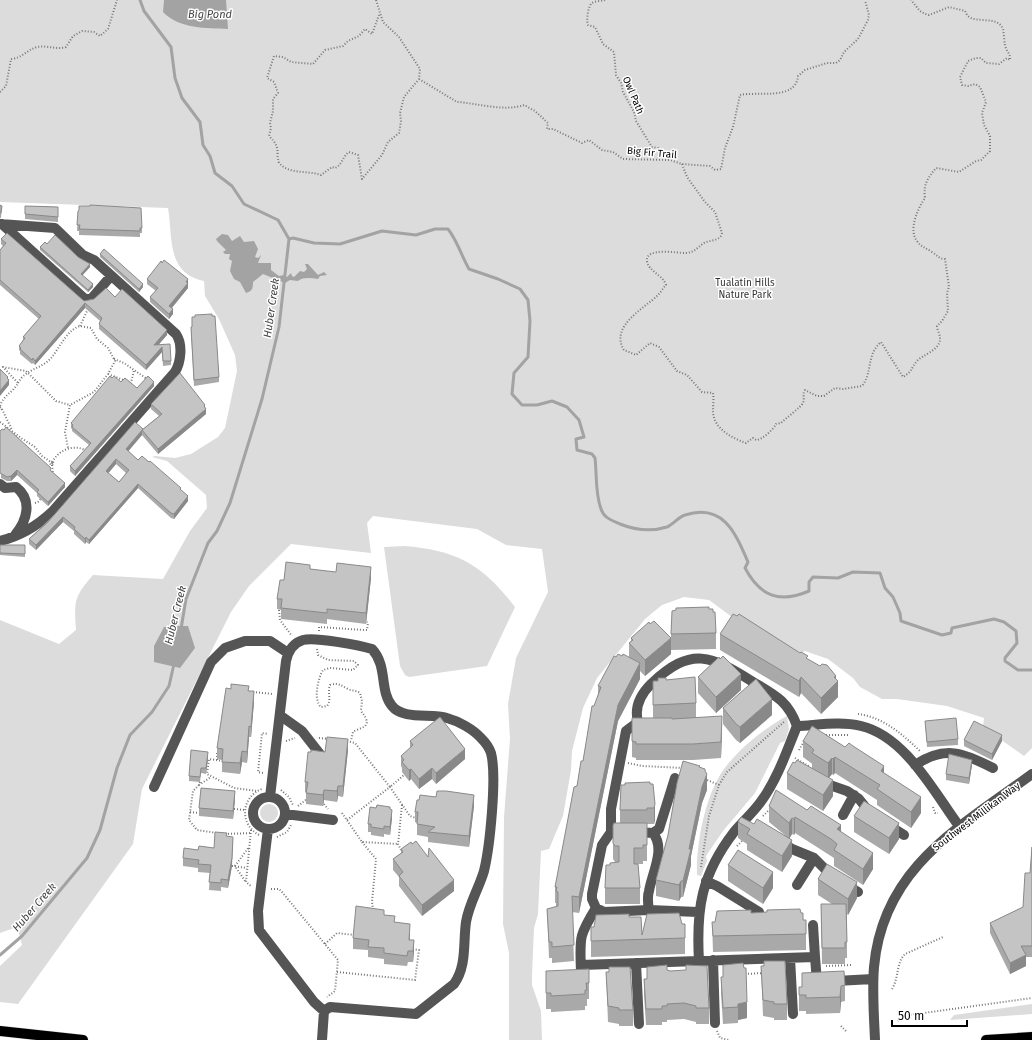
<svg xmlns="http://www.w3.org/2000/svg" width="1032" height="1040" font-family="'Fira Sans',sans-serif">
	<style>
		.green { fill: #dcdcdc }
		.water { fill: #a3a3a3 }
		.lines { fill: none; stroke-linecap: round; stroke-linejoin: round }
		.stream { stroke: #a3a3a3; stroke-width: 3 }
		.major-casing { stroke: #dbdbdb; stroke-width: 11 }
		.path { stroke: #777; stroke-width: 2; stroke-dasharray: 1 2; stroke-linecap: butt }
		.minor { stroke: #555; stroke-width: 10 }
		.major { stroke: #000; stroke-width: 10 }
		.wall { fill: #a9a9a9; fill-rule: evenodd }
		.shaded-wall { fill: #898989 }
		.building { fill: #c4c4c4; stroke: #898989; fill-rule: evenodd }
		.labels { text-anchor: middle; stroke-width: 3; stroke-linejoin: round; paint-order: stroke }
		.street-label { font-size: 10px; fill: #000; stroke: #fff }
		.park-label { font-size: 10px; fill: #333; stroke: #fff }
		.water-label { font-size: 11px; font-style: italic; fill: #444; stroke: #fff }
	</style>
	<rect width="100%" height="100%" fill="#fff"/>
	<path class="green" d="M0,0H1032V748L1024,756L983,727L984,718L947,706L897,699H882L860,687L853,678L828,659L805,651L794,657L748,629L709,600L684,597L662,605L645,619L597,678L583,708L572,751L571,770L563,816L549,849L541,851L538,914L534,928L532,975V985L541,1011L542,1040H509V953L503,924L504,817L510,739L508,704L516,658L548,592L542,549L506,545L477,529L373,516L367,523L371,553L291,544L249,586L231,612L142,789L133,844L18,1004L0,1002V966L22,945L17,927L0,933V620L59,644L76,630C74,601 74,597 93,575L163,579L190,531L207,508L206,495L167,461L152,457L155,456L175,458L191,454L218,437L225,428L237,371L235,355L219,319L205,296L204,281C166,273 173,237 168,208L0,202Z
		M404,546C457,550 483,565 515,607L487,666L409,677L405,675L400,666L384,547Z
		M787,716L789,729L785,741L780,743L755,793L723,831L706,856L707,861L701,876L697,875C696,844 705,795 724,769C740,748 763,729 787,716Z
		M260 813a9 9 0 1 1 18 0a9 9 0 1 1-18 0Z
		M1032,1004V1014L950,1020L954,1015Z"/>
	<path class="water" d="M164,0H226L228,29C207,28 179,29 163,12Z
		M222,234L228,235L232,241L240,236L244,242L254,241L258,249L255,257L258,258L261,255L258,263H271V270L279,276L284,275L287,277L291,273L292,276L294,277L300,271L304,272L307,269L305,264H308L318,275L324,272L327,275L320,276L318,279C311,278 303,277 298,281L290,280L285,283L263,274L253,282C253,289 252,291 246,293L240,282L234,279L230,271L232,261L229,259L230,254H225L223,252L226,250L217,241L216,239Z
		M181,626H188L195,648L180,668L154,662V646L164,627Z"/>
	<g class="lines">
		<path class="stream" d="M140,0L144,11L171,47L175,78L182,98L200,122L203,145L210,156L215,173L232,186L244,204L278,220L289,239
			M289,239L293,238L314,243L340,244L382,231L416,235L435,229H448C458,242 461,255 469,269L498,279L520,289L528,300L530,321L528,357L514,373L512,394L522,405H537L552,401L567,407L579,420L584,437L576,439L577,450L592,454L595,458C597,475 595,493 601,509C604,518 611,520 620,524C635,530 651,532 667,527C674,524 678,517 685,515C723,503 735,532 748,562L745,568C760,596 779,604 809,591V582L813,577L838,578L853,572L880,573L885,588L893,597L900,613L901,621L942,635L951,633L952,628L994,619L1004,622L1016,631L1017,643L1005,658V661L1018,670H1032
			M181,629L186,599L208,543L217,531L230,503L262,399L279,327L289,239
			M0,955L22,936L87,858L100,830L117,768L130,735L152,712L169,686L174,664"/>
		<g class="major-casing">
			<path id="major" d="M0,1031L83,1040
				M986,1040L1032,1037"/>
		</g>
		<path class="path" d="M376,0L383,22L399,37L420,69L419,79L404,97L400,113L401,121L399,133L388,142L382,155L362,179L358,155L349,152C343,156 342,165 335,168L332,167L321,175C307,170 290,175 279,163C275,150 282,149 269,136L271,128L270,123L273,111V99L278,93L274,82L267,78L274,56L283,57L291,62L313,64L325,50L343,46L348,41L359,36L365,29L372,34L379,15
			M605,0C601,1 595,1 592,3C588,6 586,21 588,25L595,27L603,44L614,52L616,75L621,83L623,92L634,112L636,121L652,147L658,148L669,159
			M419,79L457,102C476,103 505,112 524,105L535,111L548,123L547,129H553L582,143L589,140L602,150L613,152L623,159L670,160L682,164L710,166L715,170L721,169L725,148L733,127L740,95C757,91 796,101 798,76L805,70L827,63H836L840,60L844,52L858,39L868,20L869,15L865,0
			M0,92L6,86L11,59C22,58 27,50 37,47C47,45 57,50 66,47L73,36L82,31L94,32L100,36L108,29L117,0
			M682,164L687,177L705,202L715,212L722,233L721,236C717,241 710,240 704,243C698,247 694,253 685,253C678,253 645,247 647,261C648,271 663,275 666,285C663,288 661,292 658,295C645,308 609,326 624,350L636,355L650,343L659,347L677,371L687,375L702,392L713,393C714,399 713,406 713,412C714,429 732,438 746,443L753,438L756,440C762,440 773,430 776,424L781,423C786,418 801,407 803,403C805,398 802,394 805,390L817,396H824L835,388L843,389L862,386C873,372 866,355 881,342L903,377C914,370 910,369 917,361C922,355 941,350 940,338C940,334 937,330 937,326L942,321L948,311L947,293L949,287L945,259C939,259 937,255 932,252C926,248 921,247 917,241C908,230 918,208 925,198C923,184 928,178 936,168L959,172L976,161L981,160L990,151V136L984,125L982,113L986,102L980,87L975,84L968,86L962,85L960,77L968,61L976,58H981L986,63L999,64L1007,58L1010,60C1011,54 1006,51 1005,45C1004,40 1004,34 1003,29C997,15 977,24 968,16C967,15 966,13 965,11L949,7L929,15L925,14L920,11L911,0
			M80,326L88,309
			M114,359L124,363L147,379
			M108,374L131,383L134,370
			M18,383C26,368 41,370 52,357C60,347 67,330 80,326L91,328L97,339L108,348L115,361L108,374L94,392L70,405
			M0,406C4,394 13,393 18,383L3,367L26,371L56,401L70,405L65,432L68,448
			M0,407L2,409L0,411
			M2,409L12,430
			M0,422L21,438L35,447L42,456L51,462
			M52,462C59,450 73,444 85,450
			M53,462L54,464L51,465L50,463Z
			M52,465L53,474
			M35,503L38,502L42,497
			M279,610L280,620L292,636
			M319,631V627L364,630H367L368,623L367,622
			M317,649L318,655L328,660L354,661L358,665L353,670L330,668L323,670C318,678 313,700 321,707L327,706C332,700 327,692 330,685C338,682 342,686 348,689C352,691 356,690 360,693L362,701L361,710C362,714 365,715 366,719C370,728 358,728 353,732L351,741
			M253,692L273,694
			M858,714C883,717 902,734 920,751
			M823,735H849
			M319,738L329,739
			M286,741L295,738
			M347,741L355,743L390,787L404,775
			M799,750L804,741
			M795,758L810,767
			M217,760V751
			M223,761L209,759L207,774L234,788L257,791
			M628,763L642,766L683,768
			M263,773L258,772L262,733L268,734
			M200,782L199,785L211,777
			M199,785L193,791L189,820L197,830L217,833
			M719,785L727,772L785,721
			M281,790L289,797L293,805
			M324,804L328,809
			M402,805L398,844L402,852
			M298,806L307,799
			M933,807L935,813H938
			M234,809L245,810
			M190,812L199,813
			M342,813L362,842L398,844
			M763,816L770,809
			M347,820L390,787L410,816L416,818
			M251,830L246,882L252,887
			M225,834L251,833
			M259,835C239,824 241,797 262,789
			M277,837L287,832L291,825
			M362,842L376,859L372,902L373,909
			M737,846L744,839
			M232,866L247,868
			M701,867L709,816L719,785L705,779
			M245,881L235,866L249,847
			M271,889H279L282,892L338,960L335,991L327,997
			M325,944L337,933L354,935
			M826,966L851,965
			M337,972L415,980L419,950L412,949
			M745,974L764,973
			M892,989C899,978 896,963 905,954L943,937
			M898,1021L902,1016L1032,998
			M841,1026L846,1031
			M717,1031L720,1038L729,1040"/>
		<path class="minor" d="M0,224L55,228L83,255L94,260L176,334C183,344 181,362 175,372L52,512C37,526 20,536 0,541
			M2,224L86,300L92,298L111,276
			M0,484L5,488L16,487C33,500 27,521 15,535
			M281,716L302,731L320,754
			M797,726C818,725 841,721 861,726C905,736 934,792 959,826
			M915,765C945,745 964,753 993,768
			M821,782L847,791L859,799L871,814
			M154,787L211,662L225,648L245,641H270L288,653
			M270,797L286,661C288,652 293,643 303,640C315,637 359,645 372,649C388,666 379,690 392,706C403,720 431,713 447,718C458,721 473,729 481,738C485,742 489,747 491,753C497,776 490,846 484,871C479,888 469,904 466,922C463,943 467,966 454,984L416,1014L330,1007L324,1011L322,1040
			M253 813a16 16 0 1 1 32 0a16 16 0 1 1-32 0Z
			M285,814L333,820
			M843,815L854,795
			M888,825L904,835
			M268,829L258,911L259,930L314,1002L324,1011
			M635,832L653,833L659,829L675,778
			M781,842L792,849L814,858L832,876L858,892
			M706,881L717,886L759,912
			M797,885L814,858
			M649,910C648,904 647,897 649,891C652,873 666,849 653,833
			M698,912L649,910L604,912L596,908L592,899V894L602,845L611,832V809L626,731L638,722C634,707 641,694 651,684C692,645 711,656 753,682C775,695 788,701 797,726C787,750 778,778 762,800C754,812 743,821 734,832C701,875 696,909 699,961
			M813,925L815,957
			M790,958L793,1014
			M713,960L715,1023
			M636,963L639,1024
			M581,965L815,957L817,982L873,979
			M581,972C580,938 578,937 596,908
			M875,1040C874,1016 872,991 874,967C883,867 960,827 1032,774"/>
		<use href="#major" class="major"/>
	</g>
	<path class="wall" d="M0,205L2,206L1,218H0Z
		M25,206L58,207V222L25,219Z
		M78,211L142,228V233H140V237L79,235V231H77Z
		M1,239L84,301L115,297L167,335L159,344L171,361V365L163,366L162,352L146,370L99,329V324L100,321L85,308L35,365L33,363L32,364L20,354V351L19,350V346L23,340V337L39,319L0,285V250L3,246L1,244Z
		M47,244L90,267L82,275L93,287L88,292L40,250V247Z
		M100,254L143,287L139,292L100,257Z
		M147,279L188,284V288L172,308L173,314L169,319L150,302V297L156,291L147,284Z
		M192,317L219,377V382L194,386L191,333V327H192Z
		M112,378L121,382L137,388L154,386L75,476L70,471V466L89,445L72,431V429L71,428V423Z
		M151,404L205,408L206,414L158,454L142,435L128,451L138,460L181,490L188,501L174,519L171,518L138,488L89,544L86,542L85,544L74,534V531L63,522L36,550L29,544V539L143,429L159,416L151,409ZM116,464L126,473L119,482L108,473Z
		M0,431L51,471L65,487L48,506L37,496V493L17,475L11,481H7L1,478Z
		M0,545H25V557L0,555Z
		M310,569L371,578L366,624L327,619V624L281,619V610L277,609V599L284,580Z
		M709,609L716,633V649L671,650V634Z
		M720,634L836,679L838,697L821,714L801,693L799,697L720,650Z
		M631,638L671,654L645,676L640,671V679L618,721L579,913L572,912L574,961L552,963V958H549L547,909L556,907V903H555V887L583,761L594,706L598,695V686L616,657L622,656L629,658V643L631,641Z
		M720,659L741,690L716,713L698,693V677Z
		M666,680L696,703V718L722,732L721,758L693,760H636V758L632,757V741L653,718V681Z
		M249,691L254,702L251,737H249L247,763L242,762L240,774L222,772V760L217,759V748Z
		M723,708L772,715L740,743L736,740L723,724Z
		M925,721L958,739V745L927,747Z
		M964,740L1002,741L992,760L964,746Z
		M410,741L465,759L436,784L432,779L419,789L411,779L409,781L402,772V768L401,766V756L410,748Z
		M803,741L884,773L921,813L911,828L877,805V800L835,773L833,775L832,774L829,778L833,796L823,811L787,789V773L795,763L812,768V764L811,763L803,757Z
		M348,750L343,797L338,796L337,802L324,800L323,806L306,804V792H305V782L325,752Z
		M208,758L206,774L201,773L200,782L189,781V776Z
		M972,765L969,784L946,780V774Z
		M700,767L705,772L707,790L702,803L691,856V865L683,897H681L679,901L656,896V880L668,835Z
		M650,784H653L655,820L654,824H647V861H643V864H638L640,888V904H605V888L610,865L619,862H615L613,859V825L620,823V810Z
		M235,799L233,819L199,816V808Z
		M474,806L469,847L428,842V837L417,835V823L415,822V812Z
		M769,806L841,832L873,869L863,885L834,866V858L795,833L794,835L792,834L789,839L792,856L782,872L747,850V844L738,838V822L754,824L786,836L769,822Z
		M390,810L392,818L390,835L384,834V837L371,835V832H368V824Z
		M854,816L899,839L889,854L854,832Z
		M227,836L232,866L228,888L221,887V891L209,890L210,873L198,872V868L183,866V858L198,850L214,848Z
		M1032,847V957H1026V966L1010,974L990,933V923L1023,907L1030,873Z
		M401,849L454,891L422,916L399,886V877L393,870V859L401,853Z
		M728,865L773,888L763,904L728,881Z
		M818,879L857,898L848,915L847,914V958H845V964H822L821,904H832L818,895Z
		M751,913H801L806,934V950L713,952L712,922H715Z
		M384,915L395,922L410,934V940L414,951L413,962H408L407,966L384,964V959L368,957V950L353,949V938Z
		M629,917L642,935L682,924H685V954L591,957V927H594Z
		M761,966L787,1004V1020H774V1018L763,1016Z
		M667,970L709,1008V1024H696V1022L684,1019L667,1020V1022H662V1025H646L644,995V979H647Z
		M546,971L589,983V999H587V1006H585V1010L551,1012V1009H546Z
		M606,972L633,1010V1026H619V1024L608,1022Z
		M802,973L845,985V1001L841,1002L840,1013L806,1014V1011H799V987H802Z
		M721,977L747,1018L738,1020V1023L723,1024L721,993Z"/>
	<path class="shaded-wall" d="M90,264V267L81,277V274Z
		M188,279V288L169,311V306Z
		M93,284V287L88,292V290Z
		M143,284V287L139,292V289Z
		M85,303V308L35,365V361Z
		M173,309V314L169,319V314Z
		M167,330V335L154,350V345Z
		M162,347V352L146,370V365Z
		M8,377V381L9,380V385L0,396V391Z
		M154,382V386L75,476V471Z
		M205,405V410L206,409V414L158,454V449Z
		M142,430V435L126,454V449Z
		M116,459V464L106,476V471Z
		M17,470V475L11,481V476Z
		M65,483V487L48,506V502Z
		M138,484V488L89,544V540Z
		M188,496V501L174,519V514Z
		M63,517V522L36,550V545Z
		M86,537V542L85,544V539Z
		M371,567V578L366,624V613Z
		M671,638V654L645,676V660Z
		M640,663V679L618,721L579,913V897L618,705Z
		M741,674V690L716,713V697Z
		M836,676V683L838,681V697L821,714V698L834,677Z
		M801,677V693L799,697V681Z
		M254,691V702L251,737V727Z
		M772,699V715L740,743V727Z
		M722,716V732L721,758V742Z
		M249,726V737L247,763V752Z
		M1002,735V741L992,760V754Z
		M348,739V750L343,797V786Z
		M465,749V759L436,784V773Z
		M242,751V762L240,774V763Z
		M208,752V758L206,774V768Z
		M835,757V773L833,775V759Z
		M832,758V774L828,779V763Z
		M972,760V765L969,784V778Z
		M884,766V782L881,771Z
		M432,768V779L419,789V779Z
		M411,769V779L409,781V770Z
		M705,769V778L707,774V790L702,803L691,856V865L683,897V881Z
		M833,780V796L823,811V795Z
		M338,786V796L337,802V791Z
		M324,790V800L323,806V795Z
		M235,791V799L233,819V811Z
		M474,795V806L469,847V836Z
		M921,797V813L911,828V812Z
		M655,804V820L654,824V808Z
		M392,810V818L390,835V827Z
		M795,817V833L794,835V819Z
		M792,818V834L789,839V823Z
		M899,823V839L889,854V838Z
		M841,825V841L837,829Z
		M233,837L232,866L228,888V880Z
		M792,840V856L782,872V856Z
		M873,853V869L863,885V869Z
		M773,872V888L763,904V888Z
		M454,880V891L422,916V905Z
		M681,881V897L679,901V885Z
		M857,882V898L848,915V899Z
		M410,924V934L409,950V940Z
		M414,940V951L413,962V951Z
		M1026,955V966L1010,974V963Z
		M841,986V1002L840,1013V997Z
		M747,1002V1018L738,1020V1004Z"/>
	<path class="building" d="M0,205L2,206L1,213H0Z
		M90,205L141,208L142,228H140V231L79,229L80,225H77L78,211L79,210V206H90Z
		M25,206L58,207V217L25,214Z
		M7,233L84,301L94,299L106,288L115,297L122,289L167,330L154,345L170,344L171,361H163L162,347L146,365L99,324L102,318L85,303L35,361L33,358L32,360L20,349L21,348L19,346L25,338L23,337L41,316L0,280V250L6,243L1,239Z
		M55,235L78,257L90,264L81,274L93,284L88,290L40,247L45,242L47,244Z
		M104,249L143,284L139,289L100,254Z
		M164,260L188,279L186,282L188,283L169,306L173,309L169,314L150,297L158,288L147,279L161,261L162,263Z
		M212,314V316H215L219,377L194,380L191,327H192V317H195V315Z
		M0,369L8,377L7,378L9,380L0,391Z
		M180,373L205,405L204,406L206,409L158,449L142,430L162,414L151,404Z
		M110,376L112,378L114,376L121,382L125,378L137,388L148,376L154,382L75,471L70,466L91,443L72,427L73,425L71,423Z
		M135,422L143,429L126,449L138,460L142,456L149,462L150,461L181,488L180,489L188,496L174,514L171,513L138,484L89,540L86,537L85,539L74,529L75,527L63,517L36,545L29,539L48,522ZM116,459L129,470L119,482L106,471Z
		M6,427L51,468L50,470L65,483L48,502L37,492L39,490L17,470L11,476L7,477L0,473V431L2,429L4,430Z
		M0,545H25V554L0,553Z
		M286,562L310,565V569L336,572L337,563L371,567L366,613L327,609V613L281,608L282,599H277L280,580H284Z
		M709,607V609H713V612H715L716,633L671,634L672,611L676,610V608Z
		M733,614L737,616L739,614L800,653L801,652L808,656L806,658L820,666L822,664L827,665L836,676L834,677L838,681L821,698L801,677L799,681L720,634Z
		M654,621L671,638L645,660L629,643L633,640L631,638L649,622L650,624Z
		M618,654L622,656L623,654L640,663L618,705L579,897L572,896L574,945L552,947V942H549L547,909L558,906V892L556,891L557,887H555L574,787L577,786L581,761H583L592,706H594L601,687L598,686L614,656L616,657Z
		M723,656L741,674L716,697L698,677L719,657L720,659Z
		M695,677L696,703L653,705V681H658V678H666V680Z
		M756,679L772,699L740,727L736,724L723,708Z
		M231,684L249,686L248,691H254L251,727L249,726L247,752L242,751L240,763L222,762L223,749L217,748L226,688L231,689Z
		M722,716L721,742L693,744H636V742L632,741V718H672V719Z
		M440,717L465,749L436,773L432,768L419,779L411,769L409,770L402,762L404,760L401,756L413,745L410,741Z
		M956,718L958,739L927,742L925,721Z
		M974,721L1002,735L992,754L964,740Z
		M812,726L845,747L849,743L853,746L884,766L881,771L921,797L911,812L877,789L880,785L835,757L833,759L832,758L828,763L812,753L814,750L811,747L803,741Z
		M327,737L348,739L343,786H338L337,791L324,790L323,795L306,793L308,782H305L308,752H311V750L325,752Z
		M191,750L208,752L206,768H201L200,777L189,776Z
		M949,754L972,760L969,778L946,774Z
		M797,760L833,780L823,795L787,773L793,762L795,763Z
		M683,761L700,766L699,767L705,769V771L707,774L702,787L689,849H691L683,881H681L679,885L656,880L668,835L677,783Z
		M650,782V784H653L655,804L654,808H647V810H620L621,785H625V783Z
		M201,788L235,791L233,811L199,808Z
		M776,790L807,810L811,806L841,825L837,829L873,853L863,869L834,850L837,844L831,839L795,817L794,819L792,818L789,823L769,806Z
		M437,791H446L474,795L469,836L428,832L435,827L417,824L418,812H415L417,800H419L420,795L436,797Z
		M864,801L899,823L889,838L854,816Z
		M377,805L390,807V809L392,810L390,827L384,826V829L371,827V824H368L370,807L376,808Z
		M741,817L754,824L757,819L792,840L782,856L747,834L750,829L738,822Z
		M614,823H647V845H643V848H634V864H638L640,888H605L606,865H610V863L619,862V846H615L613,843V825Z
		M215,832L227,833L226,836L233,837L232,858L228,880L221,879V883L209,882L211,865L198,864L199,860L183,858L184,848L198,850L199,846L214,848Z
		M416,841L428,857L429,848L454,880L422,905L399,876L403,872L393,859L403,852L401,849L411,842L412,844Z
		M1032,847V946H1021L1026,955L1010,963L990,923L1023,907L1025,873H1030Z
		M738,850L773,872L763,888L728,865Z
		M827,864L857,882L848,899L818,879Z
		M821,904H846L847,942H845V948H822Z
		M356,906L384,910V915L395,916L394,922L410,924L409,940H414L413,951H408L407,956L384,953V948L368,947L369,940L353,938Z
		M800,909L801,913H803V920H806V934L713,936L712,922H715L717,911L751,910V913L767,912V910Z
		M679,913L682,924H685V938L591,941V927H594L596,915L629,914V917H641L642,935L647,914Z
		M764,961H785L787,1004H774V1002L763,1000L761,966H764Z
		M743,963L744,968H746L747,1002L738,1004V1007L723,1008L721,977H723V965Z
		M667,965V970L670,971L686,970V965L707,966L709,1008H696V1006L684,1003L667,1004V1006H662V1009H646L644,979H647V967Z
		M609,967H630L633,1010H619V1008L608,1006L606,972H609Z
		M589,969V983H586L587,990H585V994L551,996V993H546V971Z
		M844,971L845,985L841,986L840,997L806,998V995H799V987H802V973Z"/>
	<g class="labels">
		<g class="street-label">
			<text transform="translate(634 95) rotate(67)" y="4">Owl Path</text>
			<text transform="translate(652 152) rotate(5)" y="4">Big Fir Trail</text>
			<text transform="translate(976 816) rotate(-37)" y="4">Southwest Millikan Way</text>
		</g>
		<g class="park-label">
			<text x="745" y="286">Tualatin Hills<tspan x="745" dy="12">Nature Park</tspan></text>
		</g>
		<g class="water-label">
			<text x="210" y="18">Big Pond</text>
			<text transform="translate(271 308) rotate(-82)" y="4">Huber Creek</text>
			<text transform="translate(175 615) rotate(-76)" y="4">Huber Creek</text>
			<text transform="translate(34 907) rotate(-49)" y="4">Huber Creek</text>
		</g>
	</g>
	<path d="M892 1020v6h75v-6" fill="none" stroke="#000000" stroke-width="2"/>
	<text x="898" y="1020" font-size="12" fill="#000000" stroke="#ffffff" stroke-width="3" paint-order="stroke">50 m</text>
</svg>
